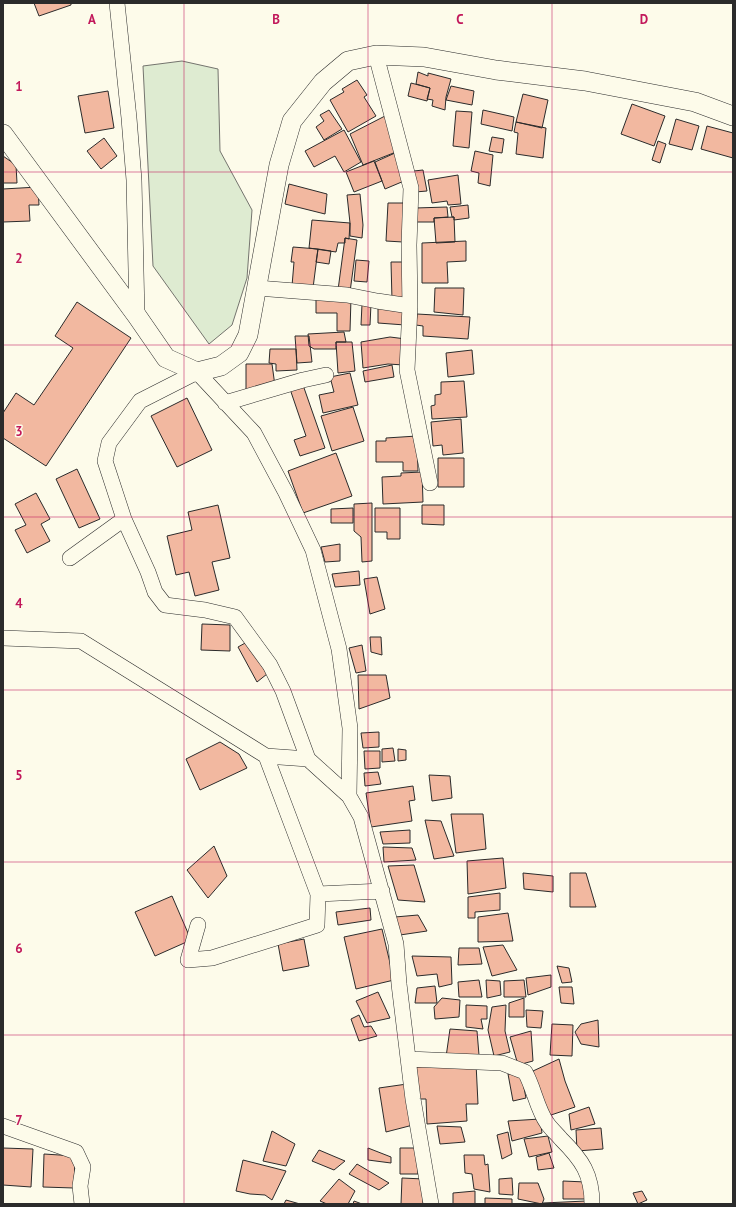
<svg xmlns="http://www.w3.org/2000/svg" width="736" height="1207" font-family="'PT Sans',sans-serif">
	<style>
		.green { fill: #deebd1; stroke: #74746e }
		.building { fill: #f2b8a0; stroke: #2b2b2b }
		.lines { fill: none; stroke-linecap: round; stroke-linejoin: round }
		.minor-casing { stroke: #2b2b2b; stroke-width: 16 }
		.tertiary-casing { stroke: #2b2b2b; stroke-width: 20 }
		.minor { stroke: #fdfbea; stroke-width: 15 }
		.tertiary { stroke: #fdfbea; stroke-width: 19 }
		.grid { fill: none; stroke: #c2185b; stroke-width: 1; stroke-opacity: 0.55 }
		.grid-label { font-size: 13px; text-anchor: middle; font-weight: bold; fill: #c2185b; stroke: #fdfbea; stroke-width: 3; stroke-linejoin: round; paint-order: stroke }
	</style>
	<rect width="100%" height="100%" fill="#fdfbea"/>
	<path class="green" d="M182,61L218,69L220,151L252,210L247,278L232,325L209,344L153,266L143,66Z"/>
	<path class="building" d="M34,3H71V5L39,16Z
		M418,72L428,76V73L451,79L446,97L445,110L432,106L433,100L427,99L430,88L416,84Z
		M357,80L367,95L364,97L376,116L348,132L330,100L344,92L342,89Z
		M411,83L430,88L427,101L408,96Z
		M451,86L474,91L472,105L446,100Z
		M108,91L114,128L85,133L78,96Z
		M523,94L548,100L542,128L516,122Z
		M632,104L665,116L654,146L621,134Z
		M329,110L342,129L324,140L316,127L324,121L320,115Z
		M483,110L514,117L512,131L481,124Z
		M456,111L472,112L469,148L453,146Z
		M385,116L396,152L363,165L350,134Z
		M676,119L699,126L692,150L669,144Z
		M516,122L546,128L543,158L516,154L518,133L514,132Z
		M707,126L733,133V158L701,149Z
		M344,130L361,162L344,172L335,156L314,167L305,151Z
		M492,137L504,139L502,153L489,151Z
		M104,138L117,156L101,169L87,151Z
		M658,141L666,144L660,163L652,160Z
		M475,151L493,155L490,186L478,183L479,173L471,171Z
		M395,153L404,181L385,189L375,162Z
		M3,156L16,165L17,183H3Z
		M374,161L382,181L354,192L346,172Z
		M423,170L427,191L415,192L414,171Z
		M458,175L461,204L448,205L447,201L432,203L428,180Z
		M289,184L327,194L325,214L285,204Z
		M38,187L39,205H29L30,221L3,222V189Z
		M360,194L363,225L362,238L350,236V223L347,195Z
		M388,203H404L403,242L386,241Z
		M468,205L469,218L454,220V217H452L450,207Z
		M447,207L448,217L434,218V222H415V208Z
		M454,217L455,242L436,243L434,218Z
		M312,220L350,223L349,239L345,238V243H338L336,252L309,248Z
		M345,238L357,240L350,292L338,290Z
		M466,241V261L447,262L448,283H422V243Z
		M293,247L318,249L313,288L292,286L294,262H291Z
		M318,249L331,251L329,264L316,262Z
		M356,260L369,261L367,282L354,281Z
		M391,262H405L406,300H392Z
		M435,288H464L463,315L434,312Z
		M316,297L351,298L350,331H337V313H316Z
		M77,302L131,338L46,466L3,438V413L16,393L34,405L73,348L55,336Z
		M362,304H371L370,325H361Z
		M378,307L408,310L405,325L378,323Z
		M417,314L470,317L468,339L423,336V326L416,325Z
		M344,332L346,342H336V349H314L309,346L308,334Z
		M295,336H309L312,362L297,363Z
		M390,337L406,339L404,365L388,364L363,368L361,342Z
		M336,342H352L355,371L338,373Z
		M270,349H296L297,370L276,371V364L269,363Z
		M472,350L474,374L448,377L446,353Z
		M246,364H272L275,386L246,393Z
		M392,365L394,377L365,382L363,371Z
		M350,373L358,405L323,413L319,395L334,392L330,377Z
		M464,381L467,417L432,419L431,406L435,405V395L441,394V382Z
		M303,385L325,448L300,456L294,440L306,436L290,389Z
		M187,398L212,450L177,467L151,416Z
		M353,407L364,441L332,451L321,416Z
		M461,419L463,453L443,455L442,445L433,446L431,422Z
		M417,436L418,471H403V462H376V441H386V438Z
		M336,453L352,496L303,513L288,471Z
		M438,458H464V487H438Z
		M77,469L100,519L79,528L56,479Z
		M422,472L423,502L383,504L382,477L401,476V473Z
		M36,493L50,519L41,524L50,541L27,553L15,530L26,525L15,504Z
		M372,503V561L362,562L361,537L354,531V504Z
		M218,505L230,558L212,562L219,590L195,596L189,572L176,575L167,536L192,530L188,512Z
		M422,505H444V525L422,524Z
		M353,508V523H331V509Z
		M375,508H400V539H387V532H375Z
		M340,544V561L325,562L321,547Z
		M359,571L360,585L335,587L332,574Z
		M377,577L385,609L370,614L364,579Z
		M202,624L230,625V651L201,650Z
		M370,637H381L382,655L371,652Z
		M247,642L267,674L257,682L238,647Z
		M362,645L366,671L356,673L349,648Z
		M358,675H386L390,698L359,709Z
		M379,732V747L363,748L361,733Z
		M220,742L239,754L247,768L200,790L186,759Z
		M393,748L395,761L382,762V749Z
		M398,749L406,750V760L398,761Z
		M364,751H380V768L365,769Z
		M378,772L381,784L365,786L364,773Z
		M429,775L450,776L452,798L432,801Z
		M413,786L415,800L409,801L412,821L371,827L366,793Z
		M451,814H483L486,849L456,853Z
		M425,820L441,821L454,856L434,859Z
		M410,830V843L383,844L380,832Z
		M214,846L227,876L208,898L187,870Z
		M383,847L412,848L416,860L384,862Z
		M503,858L506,888L468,894L467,861Z
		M414,865L425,902L398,900L388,866Z
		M523,873L553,876V892L524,889Z
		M570,873H586L596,907H570Z
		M500,893V910L475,912V918H468V897Z
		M172,896L191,940L155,956L135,912Z
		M370,908L371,920L338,925L336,912Z
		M508,913L513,941L478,942V917Z
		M418,915L427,931L400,935L395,917Z
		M382,929L394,980L356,989L344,937Z
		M304,939L309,966L283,971L278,944Z
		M503,945L517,970L492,976L483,947Z
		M459,948H479L482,964L458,965Z
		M412,956L451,957L452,984L439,987L437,974L417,976Z
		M557,966L569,968L572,982L562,983Z
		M551,975V987L528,995L526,978Z
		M479,980L482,997H459L458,982Z
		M486,980L500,981L501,995L487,998Z
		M524,980L526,997H504V981Z
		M435,986L437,1003H415L417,988Z
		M559,987H572L574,1004L561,1003Z
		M378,992L390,1018L367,1023L356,1001Z
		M442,998L460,1000L459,1017L435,1019L434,1007Z
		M524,998V1017H509V1003Z
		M466,1005L487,1006V1019H481L483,1029L466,1027Z
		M506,1005L505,1031L510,1052L494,1056L488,1030L492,1007Z
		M526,1010L543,1011L541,1028L527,1027Z
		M359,1015L364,1027L371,1026L377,1036L359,1041L351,1019Z
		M598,1020L599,1047L581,1044L575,1032L581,1024Z
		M552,1024L573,1025L572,1056L550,1055Z
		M450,1029L477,1031L479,1055L446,1057Z
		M531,1031L533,1061L518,1065L510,1037Z
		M559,1059L565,1081L575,1107L545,1117L533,1071Z
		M476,1063L478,1104H466L467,1121L427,1124L426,1099H417L415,1067Z
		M521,1073L526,1098L513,1101L508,1074Z
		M407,1084L413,1125L386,1132L379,1088Z
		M589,1107L595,1124L571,1130L569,1114Z
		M540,1119L542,1133L512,1141L508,1121Z
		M437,1126L461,1127L465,1142L440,1144Z
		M601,1128L603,1149L577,1151L576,1130Z
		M272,1131L295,1144L286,1166L263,1161Z
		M508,1132L512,1154L502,1159L497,1135Z
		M548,1136L552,1152L529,1157L524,1139Z
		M3,1148L33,1149L31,1187L3,1185Z
		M368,1148L391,1157V1163L368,1160Z
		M400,1148H417L418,1174H400Z
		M319,1150L345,1161L334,1170L312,1161Z
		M549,1153L554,1168L538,1170L536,1157Z
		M44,1154L75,1156L74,1188L43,1187Z
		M464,1155H484L485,1165L488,1164L490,1192L474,1189L472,1174L465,1173Z
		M243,1160L286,1171L272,1200L265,1195L250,1194L236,1191Z
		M357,1164L389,1183L379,1190L349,1174Z
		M402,1178L424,1179L423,1204H401Z
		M512,1178L513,1195L499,1194V1179Z
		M339,1179L355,1191L348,1204H327L320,1201Z
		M563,1181L586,1182L588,1199H563Z
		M519,1183H538L544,1199L542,1204L518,1199Z
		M475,1191V1204H453V1193Z
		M642,1191L647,1200L638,1204L633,1193Z
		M485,1198L512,1199V1204H485Z
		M286,1200L300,1204H284Z
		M354,1201L362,1204H353Z
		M586,1201V1204H544L543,1203Z"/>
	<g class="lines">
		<g class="minor-casing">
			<path id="minor" d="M117,3L129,118L134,180L137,316
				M376,55L411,188L409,245L410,306L407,370L430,483
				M257,288L347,295L377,301L410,306
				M225,403L303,380L326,375
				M70,558L124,519
				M3,638L81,641L266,756L318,894L382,891
				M266,756L308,759
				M349,796L350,728L339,649L313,550L286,493L254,433L197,372L140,401L109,443L105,461L124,519L148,572L155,592L165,605L205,610L235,617L270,665L283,691L308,759L349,796L361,817L396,944L399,984L413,1099L431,1204
				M198,925L188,960L212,958L317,925L318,894
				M408,1059L502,1063L525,1072C534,1088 537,1109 547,1123C551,1129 557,1134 561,1139C582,1160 592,1174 592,1204
				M3,1126L76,1152L83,1167L80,1186L82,1204"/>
		</g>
		<g class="tertiary-casing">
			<path id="tertiary" d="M3,134L137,316L166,358L197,372L221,366L239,353L248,335L279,165L292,121L323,82L348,61L376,55L424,57L496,70L585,81L695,102L733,116"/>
		</g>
		<use href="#minor" class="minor"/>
		<use href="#tertiary" class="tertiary"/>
	</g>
	<path class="grid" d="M184,3V1204M368,3V1204M552,3V1204M3,172H733M3,345H733M3,517H733M3,690H733M3,862H733M3,1035H733"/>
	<g class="grid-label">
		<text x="92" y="24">A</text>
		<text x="276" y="24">B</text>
		<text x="460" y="24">C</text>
		<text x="644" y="24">D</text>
		<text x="19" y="91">1</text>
		<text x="19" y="263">2</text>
		<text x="19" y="436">3</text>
		<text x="19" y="608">4</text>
		<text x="19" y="780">5</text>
		<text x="19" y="953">6</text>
		<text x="19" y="1125">7</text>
	</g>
	<rect width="736" height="1207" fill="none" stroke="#2b2b2b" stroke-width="8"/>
</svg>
